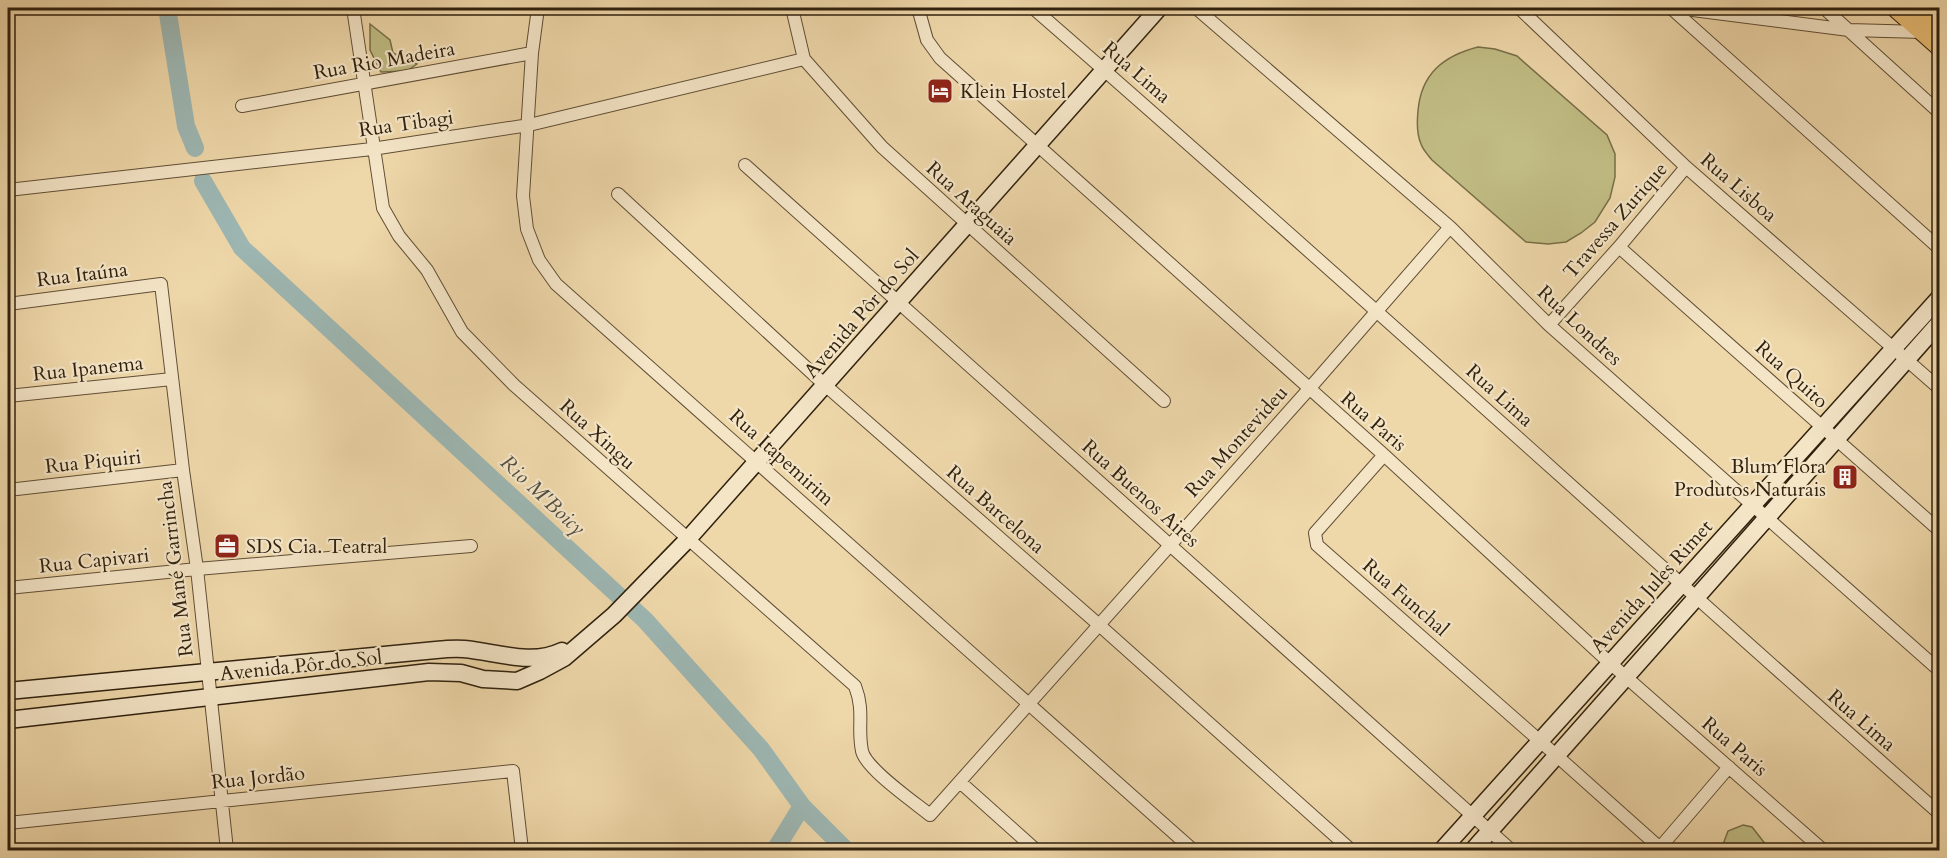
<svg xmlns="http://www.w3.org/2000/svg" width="1947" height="858" font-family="Cardo,serif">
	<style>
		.green { fill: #c0bc83; stroke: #786e48; stroke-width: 1.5 }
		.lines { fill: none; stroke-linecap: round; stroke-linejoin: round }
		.river { stroke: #9db7b3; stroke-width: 18 }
		.street-casing { stroke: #604e35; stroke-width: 14 }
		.secondary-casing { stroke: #30210e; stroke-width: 19 }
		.primary-casing { stroke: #30210e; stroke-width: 22 }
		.street { stroke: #f4e5c7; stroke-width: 12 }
		.secondary { stroke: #f4e5c7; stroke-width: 16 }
		.primary { stroke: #e7bc74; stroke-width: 20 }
		.labels { text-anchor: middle; stroke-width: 4.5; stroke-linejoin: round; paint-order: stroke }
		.street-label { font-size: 20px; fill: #30210e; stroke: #f4e5c7 }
		.poi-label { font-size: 20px; fill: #30210e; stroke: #f4e5c7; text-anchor: start }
		.water-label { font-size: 21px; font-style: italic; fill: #514e40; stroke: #f4e5c7 }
	</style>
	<rect width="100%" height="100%" fill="#eed7a9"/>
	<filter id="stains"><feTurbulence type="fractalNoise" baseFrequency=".00333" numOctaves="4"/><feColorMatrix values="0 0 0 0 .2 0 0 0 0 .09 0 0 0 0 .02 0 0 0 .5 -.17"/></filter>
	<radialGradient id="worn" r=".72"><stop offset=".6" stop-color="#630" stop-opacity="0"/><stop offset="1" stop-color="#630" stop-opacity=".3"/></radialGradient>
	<path class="green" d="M370,24L390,40L393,53L417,64L407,71L381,72L370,50Z
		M1478,47L1495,49L1517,56L1607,135L1615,154V177L1610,198L1595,222L1581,233L1566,242L1548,244L1526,242L1432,160C1428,155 1423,150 1421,144C1417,135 1417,121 1418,111C1421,74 1443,56 1478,47Z
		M1743,825L1752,827L1770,850H1721L1728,831Z"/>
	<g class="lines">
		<path class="river" d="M167,8L186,126L195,148
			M203,181L242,248L645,620L761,749L802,806L846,850
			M775,850L802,806"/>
		<g class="street-casing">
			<path id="street" d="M353,8L383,208L399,236L427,270L462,332L514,385L855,686C865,712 857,727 862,751C866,769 914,802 930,815L1309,389L1450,227
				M538,8L532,53L523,196L527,229L539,260L556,284L1193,850
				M792,8L804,59L882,147L1164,401
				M918,8L927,40L940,58L1384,455L1610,663L1823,850
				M1033,8C1338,273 1636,546 1940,814
				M1196,8L1450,227L1549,325L1940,671
				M1519,8L1686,167L1940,389
				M1671,8L1940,249
				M1677,8L1849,30L1923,32
				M1824,8L1940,113
				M242,106L532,53
				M745,165L1511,850
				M8,190L372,149L529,125L804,59
				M618,194L825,385L1098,624L1351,850
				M1619,247L1940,531
				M8,304L161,284L183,470L197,569L227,850
				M1549,325L1619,247L1686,167
				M8,396L172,379
				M1384,455L1315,533L1317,545L1557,756L1660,848
				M8,490L183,470
				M8,588L197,569L471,546
				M960,782L1036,850
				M8,823L513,771L522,850
				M1658,850L1729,767"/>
		</g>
		<g class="secondary-casing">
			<path id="secondary" d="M8,691L436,650C445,649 455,648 464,649C497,652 531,666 562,651
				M8,720L429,672L461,673L483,679L517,681L540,671L564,658L614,615L688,539L1159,8
				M1442,850L1940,297
				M1473,850L1940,322"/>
		</g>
		<g class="primary-casing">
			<path id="primary" d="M1897,8L1940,46
				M1922,8L1940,23"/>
		</g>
		<use href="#street" class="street"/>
		<use href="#secondary" class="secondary"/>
		<use href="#primary" class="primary"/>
	</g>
	<defs>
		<g id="hotel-square" transform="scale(1.35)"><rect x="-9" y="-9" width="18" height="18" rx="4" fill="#8f2418" stroke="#f4e5c7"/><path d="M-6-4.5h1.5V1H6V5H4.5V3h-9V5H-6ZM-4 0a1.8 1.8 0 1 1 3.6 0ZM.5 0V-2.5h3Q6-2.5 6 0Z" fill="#fff"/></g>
		<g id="building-square" transform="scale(1.35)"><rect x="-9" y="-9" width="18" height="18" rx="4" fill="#8f2418" stroke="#f4e5c7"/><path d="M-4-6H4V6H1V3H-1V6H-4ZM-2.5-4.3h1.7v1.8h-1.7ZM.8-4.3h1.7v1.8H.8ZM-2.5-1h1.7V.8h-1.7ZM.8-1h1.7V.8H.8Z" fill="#fff"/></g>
		<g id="office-square" transform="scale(1.35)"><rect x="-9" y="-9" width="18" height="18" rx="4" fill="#8f2418" stroke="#f4e5c7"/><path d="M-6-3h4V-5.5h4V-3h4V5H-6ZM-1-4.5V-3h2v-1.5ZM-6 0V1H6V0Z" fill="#fff"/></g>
	</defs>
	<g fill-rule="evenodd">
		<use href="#hotel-square" x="940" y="91"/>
		<use href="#building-square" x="1845" y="477"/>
		<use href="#office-square" x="227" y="546"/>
	</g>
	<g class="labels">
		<g class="street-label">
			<text transform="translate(384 60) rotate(-10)" y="7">Rua Rio Madeira</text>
			<text transform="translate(1137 72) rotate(41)" y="7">Rua Lima</text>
			<text transform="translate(406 123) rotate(-8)" y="7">Rua Tibagi</text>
			<text transform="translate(1739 187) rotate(41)" y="7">Rua Lisboa</text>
			<text transform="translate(972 203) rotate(42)" y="7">Rua Araguaia</text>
			<text transform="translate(1615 220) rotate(-49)" y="7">Travessa Zurique</text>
			<text transform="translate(82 274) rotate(-7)" y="7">Rua Itaúna</text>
			<text transform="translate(861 313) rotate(-49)" y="7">Avenida Pôr do Sol</text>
			<text transform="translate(1580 325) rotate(43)" y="7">Rua Londres</text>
			<text transform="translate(88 368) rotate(-6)" y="7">Rua Ipanema</text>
			<text transform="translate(1792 374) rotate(42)" y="7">Rua Quito</text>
			<text transform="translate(1500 395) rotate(42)" y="7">Rua Lima</text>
			<text transform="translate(1374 421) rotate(41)" y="7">Rua Paris</text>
			<text transform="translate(598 434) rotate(42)" y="7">Rua Xingu</text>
			<text transform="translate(1236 441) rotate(-48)" y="7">Rua Montevideu</text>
			<text transform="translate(782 457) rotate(42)" y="7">Rua Itapemirim</text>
			<text transform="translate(93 461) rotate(-6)" y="7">Rua Piquiri</text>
			<text transform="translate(1141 493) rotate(42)" y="7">Rua Buenos Aires</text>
			<text transform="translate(996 509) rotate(41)" y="7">Rua Barcelona</text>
			<text transform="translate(94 560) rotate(-6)" y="7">Rua Capivari</text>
			<text transform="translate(175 569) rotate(-97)" y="7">Rua Mané Garrincha</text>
			<text transform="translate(1651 586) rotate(-48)" y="7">Avenida Jules Rimet</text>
			<text transform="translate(1406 597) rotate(41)" y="7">Rua Funchal</text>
			<text transform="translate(301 665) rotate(-6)" y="7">Avenida Pôr do Sol</text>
			<text transform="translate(1862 720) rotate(41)" y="7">Rua Lima</text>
			<text transform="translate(1735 746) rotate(41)" y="7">Rua Paris</text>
			<text transform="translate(258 777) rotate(-6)" y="7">Rua Jordão</text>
		</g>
		<g class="poi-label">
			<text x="960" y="98">Klein Hostel</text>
			<text x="1826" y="473" text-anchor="end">Blum Flora<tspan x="1826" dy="23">Produtos Naturais</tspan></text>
			<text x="246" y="553">SDS Cia. Teatral</text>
		</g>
		<g class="water-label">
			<text transform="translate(543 495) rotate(43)" y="7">Rio M'Boicy</text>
		</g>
	</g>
	<rect width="1947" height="858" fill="none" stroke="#eed7a9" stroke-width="30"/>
	<rect x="9" y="9" width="1929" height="840" fill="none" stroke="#30210e" stroke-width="3"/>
	<rect x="15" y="15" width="1917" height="828" fill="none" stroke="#30210e" stroke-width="1.5"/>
	<rect width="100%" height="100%" filter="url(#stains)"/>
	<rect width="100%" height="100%" fill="url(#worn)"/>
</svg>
